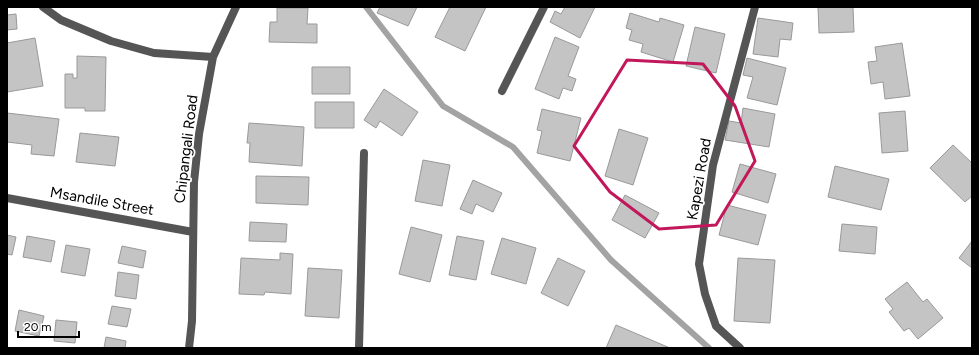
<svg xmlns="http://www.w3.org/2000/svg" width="979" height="355" font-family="Figtree,sans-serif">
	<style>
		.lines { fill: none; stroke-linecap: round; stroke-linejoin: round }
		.stream { stroke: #a3a3a3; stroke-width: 6 }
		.building { fill: #c4c4c4; stroke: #999 }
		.street { stroke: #555; stroke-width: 8 }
		.marked { fill: none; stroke: #c2185b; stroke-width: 3; stroke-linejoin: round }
		.labels { text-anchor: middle; stroke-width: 3.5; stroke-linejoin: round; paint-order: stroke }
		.street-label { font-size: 15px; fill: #000; stroke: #fff }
	</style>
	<rect width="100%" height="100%" fill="#fff"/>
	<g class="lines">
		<path class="stream" d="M366,7L443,106L513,147L611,260L709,348"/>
	</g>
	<path class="building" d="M380,7H417L408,26L377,13Z
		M450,7H486L465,51L435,37Z
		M565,7H595L580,38L550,22L555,11L561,14Z
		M818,7H853L854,32L819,33Z
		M277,8H308L307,24H317V43L269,42L270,22H277Z
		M630,13L659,22L660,18L684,25L673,62L641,52L643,44L629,40L632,30L626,28Z
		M16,14L17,29L7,30V15Z
		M758,18L793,23L791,40L780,39L778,57L753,54Z
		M695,27L725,34L716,73L686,66Z
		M555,37L579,47L568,76L576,79L572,91L563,88L559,99L535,89Z
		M35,38L43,86L7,92V43Z
		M902,43L910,96L885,99L883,82L871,84L868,62L877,61L875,47Z
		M77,56L106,57L105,111H85V108H65V74H73V78H77Z
		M747,58L786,68L777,105L747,98L753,77L743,75Z
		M312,67H350V94H312Z
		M384,89L418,112L402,136L380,121L376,128L364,120Z
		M315,102H354V128H315Z
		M743,108L775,114L769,147L725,140L729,121L741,123Z
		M542,109L581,118L570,161L537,153L542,131L537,130Z
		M905,111L908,151L882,153L879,113Z
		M7,113L59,119L54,156L31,154L32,145L7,142Z
		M249,123L304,127L302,166L249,162L250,143H247Z
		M619,129L648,138L633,185L605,176Z
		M80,133L119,137L115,166L76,162Z
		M953,145L972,163V196L965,202L930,168Z
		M423,160L450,165L442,206L415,201Z
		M740,164L776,174L768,203L732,192Z
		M835,166L889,179L881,210L828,197Z
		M256,176L309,177L308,205L256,203Z
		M473,180L502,193L493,212L476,204L472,214L460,209Z
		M625,195L659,213L645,238L612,220Z
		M727,205L766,215L758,245L719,235Z
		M250,222L287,224L286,242L249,241Z
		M842,224L877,227L875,254L839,251Z
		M411,227L442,235L430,282L399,274Z
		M7,235L16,237L12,255L7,254Z
		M27,236L55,241L51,262L23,257Z
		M457,236L484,241L476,280L449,275Z
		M502,238L536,248L526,284L491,274Z
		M972,241V268L959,258Z
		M66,245L90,249L85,276L61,272Z
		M122,246L146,251L143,268L118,263Z
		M280,253L293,254L291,294L265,292L264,295L239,294L241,258L280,260Z
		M558,258L585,271L568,306L541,293Z
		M738,258L775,260L770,323L734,321Z
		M308,268L342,270L339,318L305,316Z
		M118,272L139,275L136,299L115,296Z
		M907,282L923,302L927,299L943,318L918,339L909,328L904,331L889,312L893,309L885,299Z
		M112,306L131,309L127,327L108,324Z
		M19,310L44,316L39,336L15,331Z
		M56,320L77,322L75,343L54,341Z
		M616,325L670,348H606Z
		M106,337L126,341L125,348H104Z"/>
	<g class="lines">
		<path class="street" d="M43,7L61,20L111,41L154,53L213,57
			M502,91L544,7
			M7,198L193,232
			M189,348L192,321L194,182L199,134L213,57L236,7
			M359,348L364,153
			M740,348L716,326L705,294L699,264L713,165L755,7"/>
	</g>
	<path class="marked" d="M627,60L703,64L735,106L755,161L716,225L659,229L610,192L574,146Z"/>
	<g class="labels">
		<g class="street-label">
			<text transform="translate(186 149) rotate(-83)" y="5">Chipangali Road</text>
			<text transform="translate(699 179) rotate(-80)" y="5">Kapezi Road</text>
			<text transform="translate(102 201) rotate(10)" y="5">Msandile Street</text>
		</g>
	</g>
	<rect width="979" height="355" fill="none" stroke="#000000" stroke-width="16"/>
	<path d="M18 331v6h61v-6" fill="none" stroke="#000000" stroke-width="2"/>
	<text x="24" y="331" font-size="12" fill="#000000" stroke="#ffffff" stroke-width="3" paint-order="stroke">20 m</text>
</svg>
